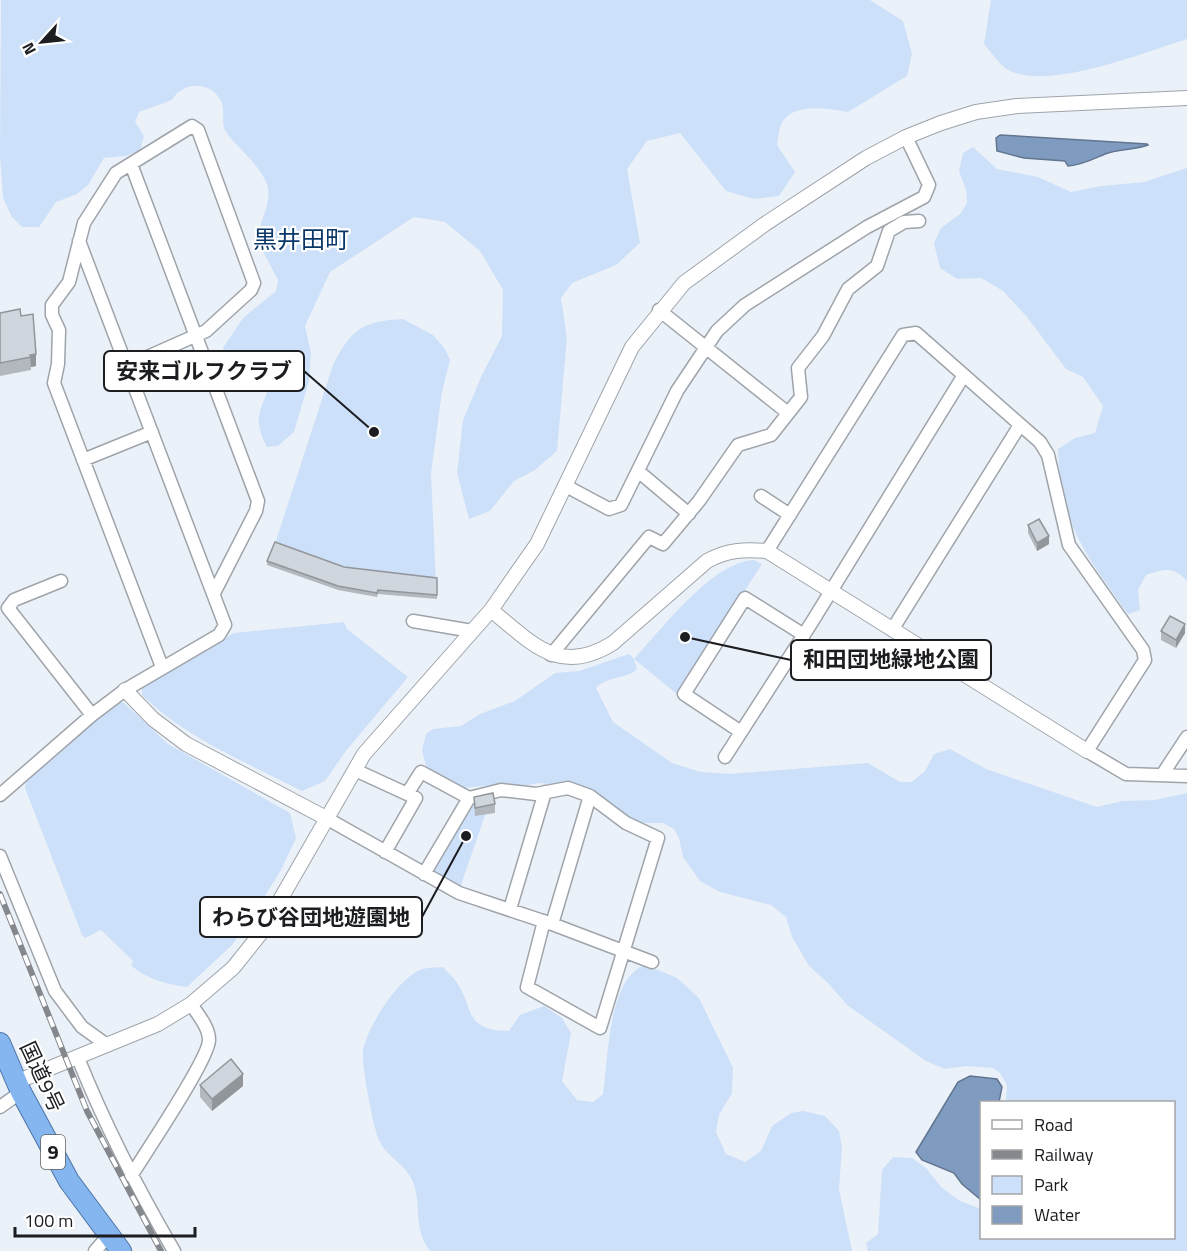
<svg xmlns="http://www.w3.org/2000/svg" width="1187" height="1251" font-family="'Titillium Web','Noto Sans JP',sans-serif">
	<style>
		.green { fill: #cde0f9 }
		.water { fill: #7f9bc0; stroke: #617590; stroke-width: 1.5 }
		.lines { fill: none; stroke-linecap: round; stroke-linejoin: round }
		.minor-casing { stroke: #9fa4ab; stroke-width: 15 }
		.tertiary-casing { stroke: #9fa4ab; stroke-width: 16 }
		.trunk-casing { stroke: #4d74a5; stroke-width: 22 }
		.minor { stroke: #fff; stroke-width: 12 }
		.tertiary { stroke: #fff; stroke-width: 14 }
		.trunk { stroke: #86b6f0; stroke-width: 20 }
		.rail-casing { stroke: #84888d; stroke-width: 6 }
		.rail { stroke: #fff; stroke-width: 4; stroke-dasharray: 11; stroke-linecap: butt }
		.wall { fill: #b3b8be }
		.shaded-wall { fill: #92969b }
		.building { fill: #d0d6dd; stroke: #92969b; stroke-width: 1.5 }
		.labels { text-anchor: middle; stroke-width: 4.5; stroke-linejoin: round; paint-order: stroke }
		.shield { fill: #fff; stroke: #5f6163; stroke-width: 1.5 }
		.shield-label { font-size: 20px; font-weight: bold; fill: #1b1d20 }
		.street-label { font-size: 21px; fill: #1b1d20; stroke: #fff }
		.quarter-label { font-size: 24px; fill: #0a3769; stroke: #fff }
		.leader { fill: none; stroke: #1b1d20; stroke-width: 2 }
		.callout-dot { fill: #1b1d20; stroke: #fff; stroke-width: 2 }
		.callout { fill: #fff; stroke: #1b1d20; stroke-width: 2 }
		.callout-label { font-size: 22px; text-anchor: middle; font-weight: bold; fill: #1b1d20 }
	</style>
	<rect width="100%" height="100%" fill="#ebf1f8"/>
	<path class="green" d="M870,0L903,21L912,54L907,76L848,112C828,109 797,102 783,121C779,127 778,139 777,145L795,172L779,196L754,199L726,191L680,133L647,141L627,169L640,243L616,265L572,283L561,298L567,338L557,451L535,470L514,481L490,511L469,519L457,473L463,420L482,375L502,336L503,290L480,251L445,222L414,217L330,272L305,326L311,353L309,381L294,432L278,446L267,447C255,423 257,416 267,393C253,372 228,390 223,348L243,318L276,291L278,280L256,238C260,224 271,203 268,188C263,167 238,149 226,132C220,123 226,110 221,101C210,80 182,82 172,100L139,112L135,122L144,136L140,150L126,156L104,158L88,185L77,194L56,202L39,227H22L12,217L3,198L0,155L1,0Z
		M991,0H1187V39C1145,52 1051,90 1010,71C1001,67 991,52 984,44Z
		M973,147L997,169L1038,177L1071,192L1101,186L1144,182L1187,168V581C1173,566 1164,569 1146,575L1138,590L1140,610L1128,614C1086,555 1060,524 1058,449L1075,438L1095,433L1103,406L1083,377L1066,369L1027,317L1003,291L981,278L957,279L940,268L934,243L941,228L960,214L967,203L966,190L959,171L963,153Z
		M403,319L433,335L445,349L450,360L442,392L431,473L436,583L378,579L274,547L333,365C351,329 363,321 403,319Z
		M754,560L762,564L678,695L634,659L637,669C628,679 609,675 596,688L613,722L672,763L701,772L729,774L868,763L900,782H912L925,771L934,754L950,749L986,769L1097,807L1122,801L1155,800L1187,793V1251H868L866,1243L878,1234L882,1170L893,1157L912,1158L926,1168L941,1187L960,1201L981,1209L982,1238H1174V1102H1006L1007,1085L1000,1073L993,1068L966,1066L945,1069L926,1061L847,1005L829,984L809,966L792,937L786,917L771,905L720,892L700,881L683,857L679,838L674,829L663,823H641L610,805L597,794L579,787L538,783L514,788L492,785L463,788L427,769L422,751L426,734L433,729L461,726L480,714L515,701L555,673L579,671L629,654L634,659C662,629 712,562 754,560Z
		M344,622L347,629L408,677L345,752L325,781L302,791C246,762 187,739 142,695V685L234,633Z
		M116,701L124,703L168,744L290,813L296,838L281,870L251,918L232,945L187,987C169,985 144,978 131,965L133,961L101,930L85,938L82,935L25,788L27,776Z
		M491,798L461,885L458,886L436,874L434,870L472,802Z
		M646,965L677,978L699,998L733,1068L732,1093L719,1115L716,1132L726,1154L745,1162L761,1151L772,1126L791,1113L803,1111L825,1116L839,1131L842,1147L839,1189L852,1251H430C412,1227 422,1206 413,1182C406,1164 386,1157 379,1140C373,1127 361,1063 363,1050C368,1026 397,980 420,970C426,967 436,968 443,967C447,972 452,976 456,981C475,1008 462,1030 509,1031L520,1015L544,1006L562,1018L571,1033L562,1081L577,1100L593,1102L603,1094C608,1062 608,975 646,965Z"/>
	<path class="water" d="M1000,135L1147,144L1148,145C1134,150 1118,149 1105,154C1093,159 1082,165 1068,166L1065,161L1024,158L997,151L996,138Z
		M970,1076L997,1079L1002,1087L999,1102H982L981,1200L962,1184L954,1173L922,1160L916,1152L958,1082Z"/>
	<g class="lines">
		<g class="minor-casing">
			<path id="minor" d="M131,164L258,501L256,511L214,593
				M659,310L788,413
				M127,366L206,331L251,290L254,283L198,130L192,126L116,173L84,223L69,282L52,305V315L59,330L58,364L54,383L162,667
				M83,460L152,432
				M638,471L689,514
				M566,486L609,509L621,505L677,391L717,331L745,305L867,227L924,197L929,185L906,137
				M761,496L790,515
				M767,551L903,335L916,333L1040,442L1048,455L1069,545L1143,650L1145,660L1087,751L1126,774L1187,776
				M61,581L14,600L8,608L92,715
				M413,621L472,631
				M892,630L1020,425
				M551,655L649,537L663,544L699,501L738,445L771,435L801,397L798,368L823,336L848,289L877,266L889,231L904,222L919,221
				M741,732L684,694L745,598L804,635
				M725,757L812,622L964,375
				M355,770L416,798L385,852
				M1162,775L1187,737
				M407,794L421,772L469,798L501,790L536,794L568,788L590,796L552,924
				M0,795L92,715L125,690L219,635L225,625L79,241
				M326,818L459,893L552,924L652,962
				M0,856L55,991L82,1027L107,1045
				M424,874L469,798
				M510,909L545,792
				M544,921L527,987L600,1028L658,838L626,823L590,796
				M78,1058C105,1125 137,1188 174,1251
				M0,1107L21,1092
				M131,1176C144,1155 209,1059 209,1040C209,1027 198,1015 191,1004
				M95,1251L109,1235"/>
		</g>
		<g class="tertiary-casing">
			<path id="tertiary" d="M491,610C532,643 559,677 613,643L707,561C727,550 744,549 767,551L1087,751
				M125,690L153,719L186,744L326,818
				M16,1082L158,1024L191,1004L233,968L261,933L364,754L491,610L537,544L632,347L684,283L765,224L866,158L906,137L941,123L976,112L1017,106L1187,98"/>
		</g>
		<g class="trunk-casing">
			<path id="trunk" d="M0,1043L21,1092L69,1181L121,1251"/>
		</g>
		<use href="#minor" class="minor"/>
		<use href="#tertiary" class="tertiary"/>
		<use href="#trunk" class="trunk"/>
		<g class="rail-casing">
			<path id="rail" d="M0,894L87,1111L161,1251"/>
		</g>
		<use href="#rail" class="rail"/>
	</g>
	<path class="wall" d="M0,313L21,316L36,366L31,367V370L0,376Z
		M1028,525L1049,544L1037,551L1028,533Z
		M267,561L344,567L437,578V599L378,594L377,597L338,590L267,565Z
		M1161,631L1185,633L1176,648L1161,640Z
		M474,797L495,804V813L475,816Z
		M200,1085L243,1086L212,1111L200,1097Z"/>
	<path class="shaded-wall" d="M36,354V366L31,367L30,355Z
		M1049,536V544L1037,551V543Z
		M1185,624V633L1176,648V640Z
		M243,1074V1086L212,1111V1099Z"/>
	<path class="building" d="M20,309L21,316L33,314L36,354L30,355L31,357L0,363V313Z
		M1039,519L1049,536L1037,543L1028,525Z
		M275,542L344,567L437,578V595L378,590L377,593L338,586L267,561Z
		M1170,616L1185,624L1176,640L1161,631Z
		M493,793L495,804L475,808L474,797Z
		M231,1059L243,1074L212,1099L200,1085Z"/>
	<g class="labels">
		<rect class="shield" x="41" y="1135" width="24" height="34" rx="4.5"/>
		<g class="shield-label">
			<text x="53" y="1159">9</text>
		</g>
		<g class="street-label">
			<text transform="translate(42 1077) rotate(65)" y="7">国道9号</text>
		</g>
		<g class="quarter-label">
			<text x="301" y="248">黒井田町</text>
		</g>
	</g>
	<path class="leader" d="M374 432L304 371M685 637L791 660M466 836L422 917"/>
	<g class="callout-dot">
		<circle cx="374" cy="432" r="6"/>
		<circle cx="685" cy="637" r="6"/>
		<circle cx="466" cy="836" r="6"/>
	</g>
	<g class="callout">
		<rect x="104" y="351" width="200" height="40" rx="6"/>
		<rect x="791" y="640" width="200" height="40" rx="6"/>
		<rect x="200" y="897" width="222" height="40" rx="6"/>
	</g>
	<g class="callout-label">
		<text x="204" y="379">安来ゴルフクラブ</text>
		<text x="891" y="667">和田団地緑地公園</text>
		<text x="311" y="925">わらび谷団地遊園地</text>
	</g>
	<rect x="980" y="1101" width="195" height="138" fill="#ffffff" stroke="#a4a5a6" stroke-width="1.5"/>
	<rect x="992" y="1120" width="30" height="9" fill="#ffffff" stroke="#a4a5a6" stroke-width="1.5"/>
	<text x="1034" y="1131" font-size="18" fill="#1b1d20">Road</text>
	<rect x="992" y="1150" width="30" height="9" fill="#84888d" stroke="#a4a5a6" stroke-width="1.5"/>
	<text x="1034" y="1161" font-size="18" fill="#1b1d20">Railway</text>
	<rect x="992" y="1176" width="30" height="18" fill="#cde0f9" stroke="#a4a5a6" stroke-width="1.5"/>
	<text x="1034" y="1191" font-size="18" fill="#1b1d20">Park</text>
	<rect x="992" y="1206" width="30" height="18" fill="#7f9bc0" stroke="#a4a5a6" stroke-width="1.5"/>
	<text x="1034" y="1221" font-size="18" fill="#1b1d20">Water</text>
	<g transform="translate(42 42) rotate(243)" stroke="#ffffff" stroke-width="4.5" paint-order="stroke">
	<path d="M0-4.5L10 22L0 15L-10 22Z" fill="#1b1d20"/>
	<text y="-9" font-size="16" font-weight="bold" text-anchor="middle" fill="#1b1d20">N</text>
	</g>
	<path d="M15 1227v9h180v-9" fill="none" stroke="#1b1d20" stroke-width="3"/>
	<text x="24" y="1227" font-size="18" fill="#1b1d20" stroke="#ffffff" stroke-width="4.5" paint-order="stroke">100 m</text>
</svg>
